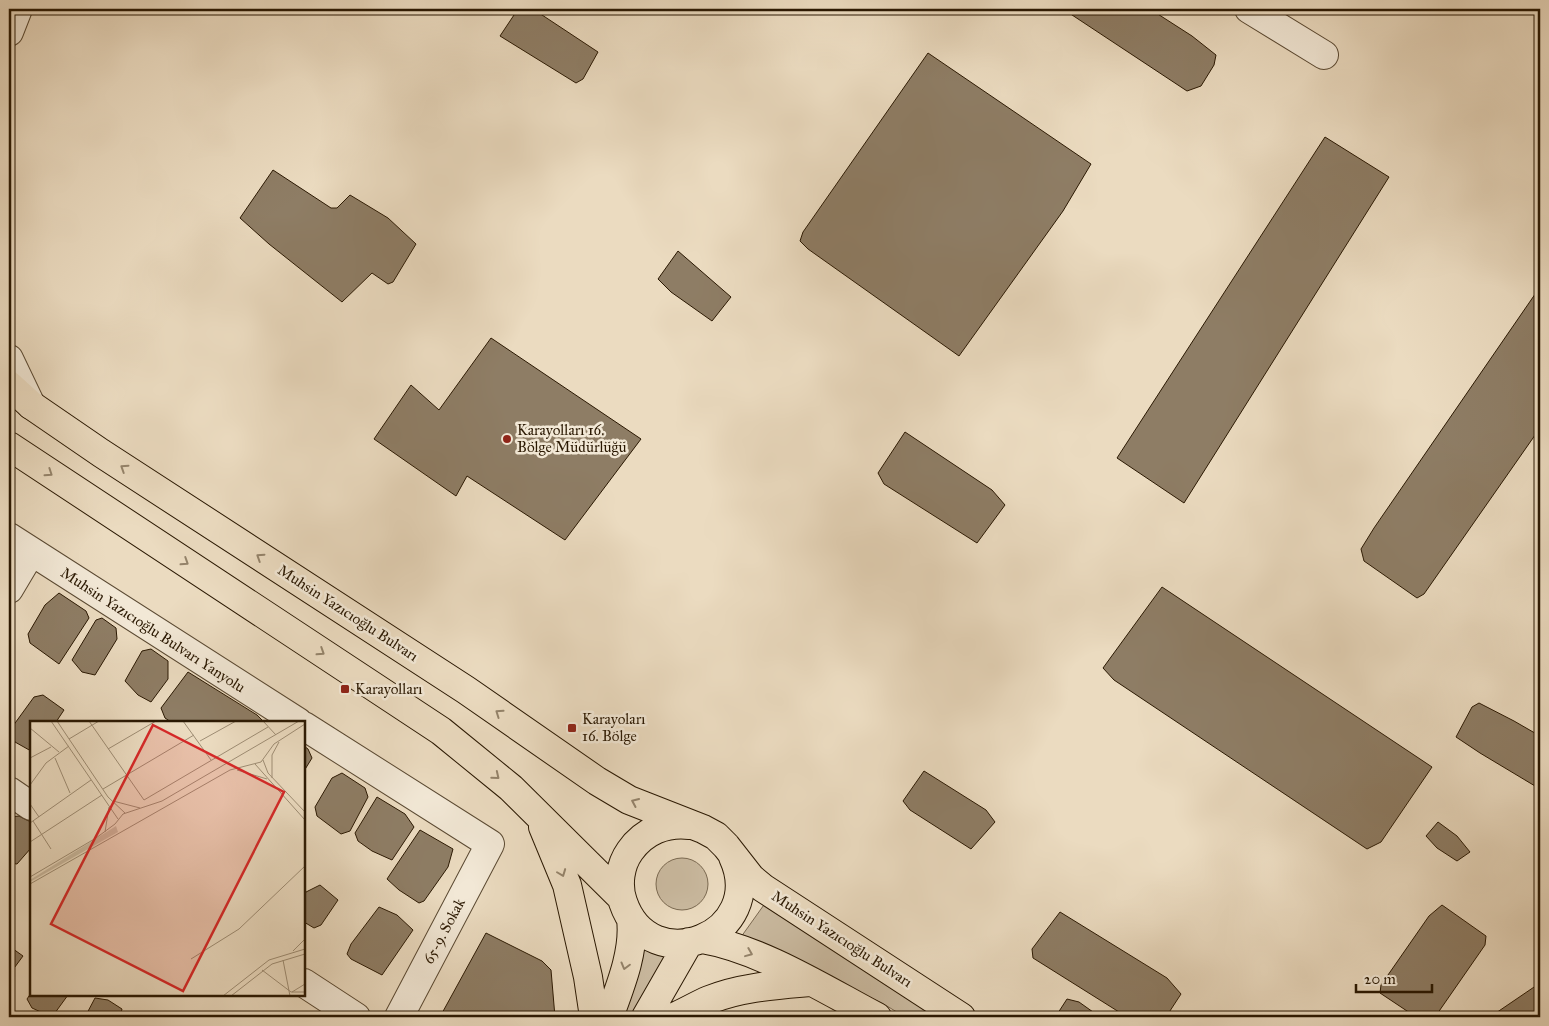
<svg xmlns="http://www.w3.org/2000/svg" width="1549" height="1026" font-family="'IM FELL Great Primer',serif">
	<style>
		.green { fill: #cabaa0; stroke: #7a6951 }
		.building { fill: #8e7d65; stroke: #2a1802 }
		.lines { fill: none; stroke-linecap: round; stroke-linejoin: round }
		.minor-casing { stroke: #5a4932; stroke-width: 30 }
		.major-casing { stroke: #2a1802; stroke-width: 30 }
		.minor { stroke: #f2e8d6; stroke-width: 28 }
		.major { stroke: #ebdbc0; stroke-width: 28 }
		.oneway { stroke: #94836a }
		.poi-dot { fill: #8f2418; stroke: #f2e8d6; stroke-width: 2 }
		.labels { text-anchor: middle; stroke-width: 5; stroke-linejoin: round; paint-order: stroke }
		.poi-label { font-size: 15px; fill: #2a1802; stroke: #f2e8d6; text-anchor: start }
		.street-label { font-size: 15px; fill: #2a1802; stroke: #f2e8d6 }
		.inset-road { fill: none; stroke: #9e8d74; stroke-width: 1 }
		.view { fill: #d62828; fill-opacity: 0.15; stroke: #d62828; stroke-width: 2.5 }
		.inset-edge { fill: none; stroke: #2a1802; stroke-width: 2.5 }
	</style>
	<rect width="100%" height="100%" fill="#ebdbc0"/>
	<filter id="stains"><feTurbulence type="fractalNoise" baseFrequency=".004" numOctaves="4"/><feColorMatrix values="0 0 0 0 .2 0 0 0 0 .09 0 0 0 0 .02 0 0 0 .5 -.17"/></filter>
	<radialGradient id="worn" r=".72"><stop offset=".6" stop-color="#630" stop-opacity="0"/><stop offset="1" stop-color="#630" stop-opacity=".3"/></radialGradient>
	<path class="green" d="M656 884a26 26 0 1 1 52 0a26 26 0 1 1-52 0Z
		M766,902L936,1017H905L882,1003L741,937Z
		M642,942L672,963L636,1017H617Z"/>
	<path class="building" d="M518,9H533L598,52L583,79L576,83L500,36Z
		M1063,9H1150L1192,36L1216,55L1214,65L1201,86L1187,91Z
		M928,53L1091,164L1063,211L959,356L808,249L800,241L803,232Z
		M1325,137L1389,177L1184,503L1117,458Z
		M273,170L331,208H337L350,195L388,218L416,244L393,282L388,284L372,273L342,302L269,244L240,218Z
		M678,251L731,297L712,321L671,292L658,279Z
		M1540,287V428L1424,594L1417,598L1364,561L1361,549L1374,528Z
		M491,338L641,439L565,540L467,476L456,496L374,439L411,385L439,410Z
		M905,432L992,490L1005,505L977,543L884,484L878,473Z
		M1162,587L1432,767L1381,842L1367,849L1114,680L1103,668Z
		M59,593L86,611L89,618L59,664L30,643L28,634L45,605Z
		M102,618L116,628L117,639L95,675L82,672L72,660L96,620Z
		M151,649L168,661V679L151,702L138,695L125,681L142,651Z
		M188,672L257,715L264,722H171L165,718L161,708Z
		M43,695L64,710L56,722H31V751L15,742L10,730L34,697Z
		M1479,703L1514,721L1540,736V789L1480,753L1456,737L1472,707Z
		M304,746L308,749L312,758L304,771Z
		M924,771L986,810L995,822L971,849L910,810L903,801Z
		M342,773L365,788L368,797L350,831L341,834L317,816L315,807L332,778Z
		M377,797L405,814L414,827L392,860L372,851L358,841L355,833Z
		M19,816L31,822V848L17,864L9,863V820L10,817Z
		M1438,822L1457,836L1470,852L1457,861L1437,848L1426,836Z
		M420,830L453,849L448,867L424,901L419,903L399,890L387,879Z
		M320,885L338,900L321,925L314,928L304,922V895L306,892Z
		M1442,905L1486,936L1485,945L1435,1017H1416L1380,993L1381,985L1429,916Z
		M379,907L397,915L413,930L382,975L351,959L347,954L351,944Z
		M1060,912L1167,978L1181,994L1166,1017H1127L1033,958L1032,949Z
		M486,933L542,961L551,970L555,1017H444L441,1015Z
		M9,946L23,956L9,975Z
		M1540,983V1017H1490Z
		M31,993V995H68L52,1017L32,1008L27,999Z
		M95,998L108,1000L122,1009L120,1017H85Z
		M1067,999L1079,1002L1100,1017H1057L1056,1016Z"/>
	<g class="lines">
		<g class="minor-casing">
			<path id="minor" d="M1249,9L1324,55
				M9,32L18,9
				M9,359L31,405
				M9,537L298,722
				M9,589L31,552
				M304,726L490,844L399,1017
				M9,791L31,806
				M304,983L356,1017"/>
		</g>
		<g class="major-casing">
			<path id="major" d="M9,385L31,405L101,453L466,690L597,781L629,800L703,829L716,836L726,846L751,878L763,888L961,1017
				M9,446L441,731L511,788L621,897
				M690,825C666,822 644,831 630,851C620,865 617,885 623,902C650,982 769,935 733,857
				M543,827L567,885L588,977L594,1017
				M702,939C761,949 824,989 877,1017
				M609,1017C620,987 635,951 631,919
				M646,1017L689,942
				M674,1017C686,1012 697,1005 709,1000C741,987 777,985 811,982"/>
		</g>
		<use href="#minor" class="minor"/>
		<use href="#major" class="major"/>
	</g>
	<defs><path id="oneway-chevron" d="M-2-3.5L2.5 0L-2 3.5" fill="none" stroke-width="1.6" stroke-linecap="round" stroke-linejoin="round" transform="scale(1.25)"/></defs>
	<g class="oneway">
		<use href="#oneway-chevron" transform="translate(124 468) rotate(-147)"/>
		<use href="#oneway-chevron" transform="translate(49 473) rotate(34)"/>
		<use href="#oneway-chevron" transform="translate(260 557) rotate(-147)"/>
		<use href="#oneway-chevron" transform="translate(185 562) rotate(33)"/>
		<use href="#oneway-chevron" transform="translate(321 652) rotate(33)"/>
		<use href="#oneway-chevron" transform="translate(499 713) rotate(-145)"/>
		<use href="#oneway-chevron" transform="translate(496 776) rotate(39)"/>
		<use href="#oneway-chevron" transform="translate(635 802) rotate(-156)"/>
		<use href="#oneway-chevron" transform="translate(562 873) rotate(69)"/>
		<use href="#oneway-chevron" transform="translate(749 953) rotate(22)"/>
		<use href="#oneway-chevron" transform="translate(625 966) rotate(105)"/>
	</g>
	<g class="poi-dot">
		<circle cx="507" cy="439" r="5"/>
		<rect x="340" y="684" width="10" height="10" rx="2.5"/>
		<rect x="567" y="723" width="10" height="10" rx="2.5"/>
	</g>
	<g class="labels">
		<g class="poi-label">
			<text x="517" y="435">Karayolları 16.<tspan x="517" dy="17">Bölge Müdürlüğü</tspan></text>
			<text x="355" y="694">Karayolları</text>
			<text x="582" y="724">Karayoları<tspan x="582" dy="17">16. Bölge</tspan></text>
		</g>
		<g class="street-label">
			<text transform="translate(348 613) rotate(33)" y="5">Muhsin Yazıcıoğlu Bulvarı</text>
			<text transform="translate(153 630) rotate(33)" y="5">Muhsin Yazıcıoğlu Bulvarı Yanyolu</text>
			<text transform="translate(444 931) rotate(-62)" y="5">65-9. Sokak</text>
			<text transform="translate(842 939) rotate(33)" y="5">Muhsin Yazıcıoğlu Bulvarı</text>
		</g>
	</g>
	<g transform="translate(30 721)">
		<rect width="275" height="275" fill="#ebdbc0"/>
		<path d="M86,105L88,111L0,161V159Z" fill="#cabaa0"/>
		<path class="inset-road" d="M21,0L88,98M27,0L78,76L95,92M59,0L114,79L238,6M153,0L181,39M233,0L246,14M0,7L29,31M39,18L69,0M170,20L206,0M78,28L126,0M0,37L21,26M25,37L40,72M233,39L238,52L275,91M225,43L275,99M207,49L237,58M242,57V34L249,21M0,64L16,42L39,25M73,68L164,14M83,80L110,87M0,83L9,96M3,100L21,128M0,102L61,59M75,111L79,86M0,121L72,74M0,156L66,117L85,103L93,93L132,80L269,0M0,163L200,49L231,41L244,23L275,3M263,230L275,218M161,238L209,208L275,145M253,239L260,275M232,249L261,271H275M262,271L275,263M193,275L239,239L275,228M201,275L242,243L275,233"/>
		<path class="view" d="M123,4L254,71L153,270L21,203Z"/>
		<rect width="275" height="275" class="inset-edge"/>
	</g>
	<rect width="1549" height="1026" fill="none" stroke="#ebdbc0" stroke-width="30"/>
	<rect x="10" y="10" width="1529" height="1006" fill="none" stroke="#2a1802" stroke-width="2.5"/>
	<rect x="15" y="15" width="1519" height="996" fill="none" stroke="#2a1802"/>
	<path d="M1356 984v8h76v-8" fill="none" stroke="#2a1802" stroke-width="2.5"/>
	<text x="1364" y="984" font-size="15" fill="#2a1802" stroke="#f2e8d6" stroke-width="4" paint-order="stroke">20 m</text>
	<rect width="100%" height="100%" filter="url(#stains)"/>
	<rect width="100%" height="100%" fill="url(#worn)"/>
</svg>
